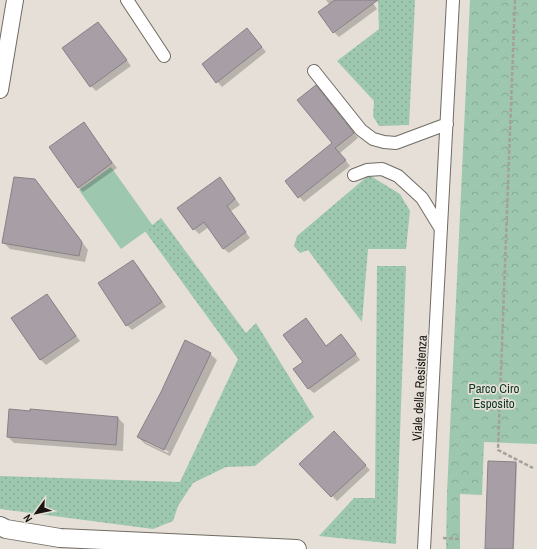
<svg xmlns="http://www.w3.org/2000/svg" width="537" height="549" font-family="'Archivo Narrow',sans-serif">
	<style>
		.grass { fill: url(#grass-dots) }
		.park { fill: url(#park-crowns) }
		.pitch { fill: #9ec7b0 }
		.shadow { fill: #0003; fill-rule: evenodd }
		.building { fill: #a79fa5; stroke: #888086 }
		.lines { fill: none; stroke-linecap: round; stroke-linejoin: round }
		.minor-casing { stroke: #706b63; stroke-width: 14 }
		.tertiary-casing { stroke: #706b63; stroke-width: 18 }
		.secondary-casing { stroke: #706b63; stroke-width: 20 }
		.path { stroke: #a5a09a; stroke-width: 2.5; stroke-dasharray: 4 2; stroke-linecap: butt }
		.minor { stroke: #fff; stroke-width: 12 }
		.tertiary { stroke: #fff; stroke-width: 16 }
		.secondary { stroke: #fff; stroke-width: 18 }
		.labels { text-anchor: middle; stroke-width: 3.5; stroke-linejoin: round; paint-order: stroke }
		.street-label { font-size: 13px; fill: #181512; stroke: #e5dfd7 }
		.park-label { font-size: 13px; fill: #0d3824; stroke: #e5dfd7 }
	</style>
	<defs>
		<pattern id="grass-dots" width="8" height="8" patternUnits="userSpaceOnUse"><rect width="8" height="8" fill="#9ec7b0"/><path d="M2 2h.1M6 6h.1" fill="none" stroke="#87aa96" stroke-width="1.8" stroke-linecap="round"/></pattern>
		<pattern id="park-crowns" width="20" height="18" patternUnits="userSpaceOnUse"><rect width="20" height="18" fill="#9ec7b0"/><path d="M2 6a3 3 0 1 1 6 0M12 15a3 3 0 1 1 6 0" fill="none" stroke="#87aa96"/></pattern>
	</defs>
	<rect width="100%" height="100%" fill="#e5dfd7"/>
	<path class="grass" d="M378,0H415L409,125L379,126L373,116L374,101L337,61L379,29Z
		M369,175L400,194L410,211L406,249H368L362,322L308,250L300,253L294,246L297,236Z
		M161,218L246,333L256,323L314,417L255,466L226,467L193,483L178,506L173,521L153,529L0,509V476L180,482L238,359L145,231Z
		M377,266H406L396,544L319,536L354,498H375Z"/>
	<path class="park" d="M470,0H537V444L484,442L482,495L460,494V549H446L447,493Z"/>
	<path class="pitch" d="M111,167L153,226L121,249L79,190Z"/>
	<path class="shadow" d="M326,0H371L377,9L339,37L334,32L330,5Z
		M98,23L103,28L131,66L96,91L91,86Z
		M252,35L266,52L222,87L203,65Z
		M320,92L358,138L340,153L350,166L304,202L286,181L333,143Z
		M88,129L117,168L83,192L78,187Z
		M34,180L41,187L88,250L85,262L10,249L4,243Z
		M224,183L240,205L231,211L250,238L229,253L224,249L209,227L199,234L194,229L179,208Z
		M133,261L138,266L166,307L132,330L127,325Z
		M47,295L51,300L80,341L46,365L41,360L13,318Z
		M306,319L310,324L326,346L341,335L346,340L360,360L314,393L309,389L295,369L304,362Z
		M210,354L217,360L170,456L145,444L138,437ZM145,440L169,452L168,453L145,442Z
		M118,418L124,424L123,451L14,443L8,437Z
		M334,432L370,470L337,501L301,464Z
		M516,463L517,464L514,549H486Z"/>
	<path class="building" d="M335,0H378L333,33L318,12Z
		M98,22L127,60L90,87L62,48Z
		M247,28L262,47L216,83L202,64Z
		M316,85L354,133L335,148L346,160L298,198L285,181L332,143L297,100Z
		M84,122L112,163L78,188L49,147Z
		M14,177L35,179L82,242L79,256L2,243Z
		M220,177L235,199L227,206L246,232L223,249L204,222L193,230L177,208Z
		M133,260L162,302L126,326L98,283Z
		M47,294L76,336L40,360L11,318Z
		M306,318L326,346L341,334L356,354L308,389L293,369L303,362L283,335Z
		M185,340L211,353L164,450L137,437L161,392Z
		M9,409L30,411V409L118,417L116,445L7,437Z
		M334,431L366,465L331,497L299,464Z
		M488,461L516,462L513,549H485Z"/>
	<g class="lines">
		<g class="minor-casing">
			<path id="minor" d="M127,0L164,56
				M314,71L361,130L373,139L384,142L396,143L447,124
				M354,175L367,170L382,169L398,176L422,198L441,229
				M424,549L453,0"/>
		</g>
		<g class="tertiary-casing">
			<path id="tertiary" d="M0,90L15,0"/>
		</g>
		<g class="secondary-casing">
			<path id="secondary" d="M0,526L6,529L60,538L297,549"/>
		</g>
		<path class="path" d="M515,0L498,450L533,468
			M443,538L460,539"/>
		<use href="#minor" class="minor"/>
		<use href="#tertiary" class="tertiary"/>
		<use href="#secondary" class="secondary"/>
	</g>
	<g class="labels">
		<g class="street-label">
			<text transform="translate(419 388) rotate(-87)" y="5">Viale della Resistenza</text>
		</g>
		<g class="park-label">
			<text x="494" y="393">Parco Ciro<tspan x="494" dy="15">Esposito</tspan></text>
		</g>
	</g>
	<g transform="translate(36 513) rotate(237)" stroke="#e5dfd7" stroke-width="3" paint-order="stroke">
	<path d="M0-3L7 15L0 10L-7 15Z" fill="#181512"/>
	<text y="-6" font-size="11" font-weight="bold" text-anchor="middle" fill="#181512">N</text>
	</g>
</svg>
